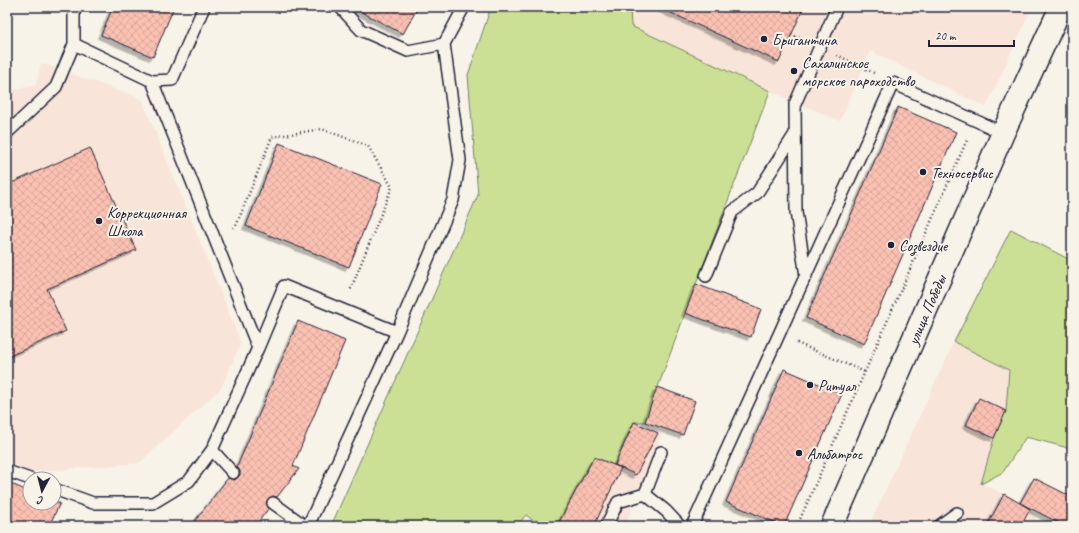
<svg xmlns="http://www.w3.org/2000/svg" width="1079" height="533" font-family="Caveat,sans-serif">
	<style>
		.built { fill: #f8e4d8 }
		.grass { fill: #cbe095; stroke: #768168 }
		.building { fill: url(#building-cross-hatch); stroke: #22223b; filter: url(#shadow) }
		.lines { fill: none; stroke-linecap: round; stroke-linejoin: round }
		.service-casing { stroke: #22223b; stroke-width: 14 }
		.secondary-casing { stroke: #22223b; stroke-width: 25 }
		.path { stroke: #22223b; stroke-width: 2.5; stroke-dasharray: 1 3; stroke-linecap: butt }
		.service { stroke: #f7f3e8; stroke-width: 11 }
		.secondary { stroke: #f7f3e8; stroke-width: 22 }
		.poi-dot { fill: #22223b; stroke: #f7f3e8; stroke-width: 1.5 }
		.labels { text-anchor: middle; stroke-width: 4; stroke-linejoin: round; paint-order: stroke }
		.poi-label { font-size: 16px; fill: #22223b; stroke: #f7f3e8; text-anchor: start }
		.street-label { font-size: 16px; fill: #22223b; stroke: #f7f3e8 }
	</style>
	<defs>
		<pattern id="building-cross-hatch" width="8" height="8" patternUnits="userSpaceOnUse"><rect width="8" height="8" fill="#fbc1b2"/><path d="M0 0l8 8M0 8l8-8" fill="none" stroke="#d7a69a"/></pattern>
		<filter id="shadow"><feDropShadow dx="-3.5" dy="3.5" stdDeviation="0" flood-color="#0004"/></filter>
	</defs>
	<rect width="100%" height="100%" fill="#f7f3e8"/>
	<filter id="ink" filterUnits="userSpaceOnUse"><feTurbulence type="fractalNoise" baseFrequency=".025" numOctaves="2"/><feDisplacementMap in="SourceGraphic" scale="8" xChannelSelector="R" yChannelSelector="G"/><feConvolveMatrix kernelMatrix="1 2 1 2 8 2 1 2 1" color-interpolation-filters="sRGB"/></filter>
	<g filter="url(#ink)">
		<path class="built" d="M630,7H1032L986,107L870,51L840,121L770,91L631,26Z
			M41,63L142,99L241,343L221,388L139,463L32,472L7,462V91L36,85Z
			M954,342L1009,370L1006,411L994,438L981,483L1031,508L1036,519L1032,526H869Z
			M634,422L662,434L625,526H557L594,457Z"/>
		<path class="grass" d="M491,7H630L631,26L770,91L696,284L645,422H634L614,465L594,457L557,526H540L526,515L517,526H331L478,195L468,75Z
			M1011,229L1072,261V449L1026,437L1003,472L981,484L994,438L1006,411L1009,370L954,342Z"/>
		<path class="building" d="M113,7H174L153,57L101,35Z
			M352,7H418L403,34Z
			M658,7H804L779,62Z
			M898,107L956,132L864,344L806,318Z
			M279,143L382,184L349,267L246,226Z
			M90,148L136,250L47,289L66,331L7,357V185Z
			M696,284L761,309L751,337L685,313Z
			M298,321L345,341L293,466L299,469L277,497L273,496L268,499L266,503L269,508L255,526H191L228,478L235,480L240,475V471L237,467Z
			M784,369L842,394L784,526L726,502Z
			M657,387L695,401L683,435L645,422Z
			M979,398L1006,411L994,438L966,425Z
			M634,422L658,433L636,475L615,465Z
			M594,457L621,468L594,526H557Z
			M1034,478L1072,497V526H1065L1020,503Z
			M7,482L30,492V503H60L49,526H7Z
			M1004,494L1030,509L1021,526H987Z"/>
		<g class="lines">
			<g class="service-casing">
				<path id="service" d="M340,7L361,30L408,51L444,44
					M152,81L172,80L204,7
					M7,133L56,87L74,44
					M706,276L732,212L757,193L795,134
					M806,276L796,212L795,104L837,7
					M258,348L284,286L397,332
					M212,450L233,473
					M7,471L30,479
					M54,489L93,503H153L189,481L212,450L258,348L152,81L74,44V7
					M645,494L661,452
					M273,503L305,526
					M308,526L397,332L453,200L460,160L444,44L464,7
					M606,526L618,502L645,494L666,511L680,526
					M692,526L893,83L1003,133
					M939,526L957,513"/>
			</g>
			<g class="secondary-casing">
				<g id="secondary">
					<path id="s1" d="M832,526L1003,133L1061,7"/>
				</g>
			</g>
			<path class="path" d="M791,35L802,39
				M837,55L876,74
				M233,228L236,226L272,137L322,129L368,146L392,187L350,291
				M797,343L865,372
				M716,522L724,526
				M797,526L967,140"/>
			<use href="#service" class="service"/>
			<use href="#secondary" class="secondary"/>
		</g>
	</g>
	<g class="poi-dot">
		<circle cx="764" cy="39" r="4"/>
		<circle cx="794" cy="71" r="4"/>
		<circle cx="923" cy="172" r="4"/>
		<circle cx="99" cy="221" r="4"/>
		<circle cx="891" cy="245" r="4"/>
		<circle cx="810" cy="385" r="4"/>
		<circle cx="799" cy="453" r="4"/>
	</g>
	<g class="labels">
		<g class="poi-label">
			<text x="772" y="45">Бригантина</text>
			<text x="802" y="68">Сахалинское<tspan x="802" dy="18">морское пароходство</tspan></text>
			<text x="931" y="178">Техносервис</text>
			<text x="107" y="218">Коррекционная<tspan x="107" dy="18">Школа</tspan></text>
			<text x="899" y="251">Созвездие</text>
			<text x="818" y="391">Ритуал</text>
			<text x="807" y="459">Альбатрос</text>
		</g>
		<g class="street-label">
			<text dy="6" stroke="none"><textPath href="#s1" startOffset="236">улица Победы</textPath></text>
		</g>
	</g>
	<rect width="1079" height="533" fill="none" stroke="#f7f3e8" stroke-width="24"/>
	<rect x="12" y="12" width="1055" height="509" fill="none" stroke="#22223b" stroke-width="1.5" filter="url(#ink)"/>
	<g transform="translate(42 491) rotate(187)"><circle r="19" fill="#f7f3e8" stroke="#a29fa3"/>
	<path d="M0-3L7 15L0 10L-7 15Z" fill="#22223b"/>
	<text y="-6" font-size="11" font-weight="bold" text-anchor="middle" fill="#22223b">С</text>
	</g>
	<path d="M929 40v6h85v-6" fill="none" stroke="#22223b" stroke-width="2"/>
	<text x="935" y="40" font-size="12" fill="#22223b" stroke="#f7f3e8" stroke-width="3" paint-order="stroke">20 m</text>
</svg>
